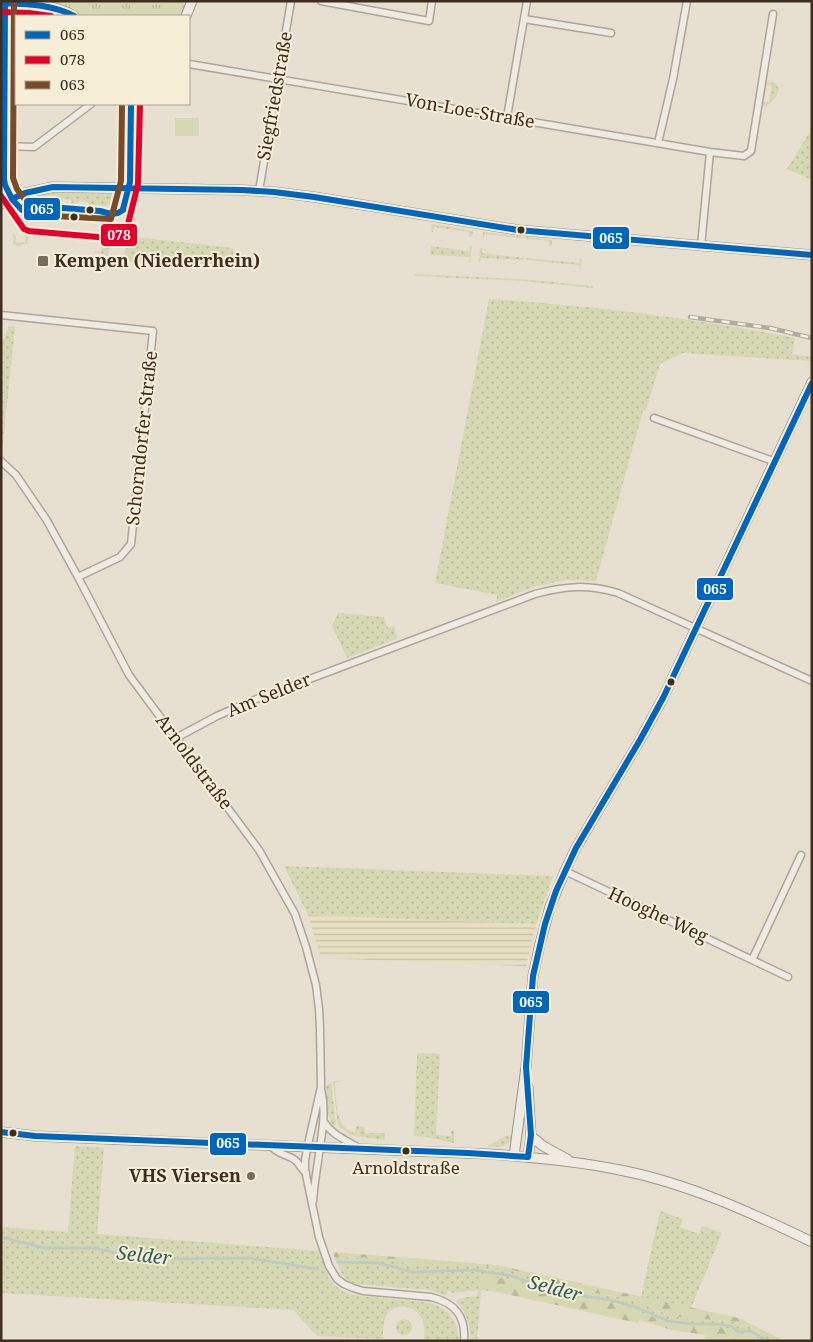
<svg xmlns="http://www.w3.org/2000/svg" width="813" height="1342" font-family="'Noto Serif',serif">
	<style>
		.farmland { fill: url(#farmland-rules) }
		.grass { fill: url(#grass-dots) }
		.forest { fill: url(#forest-firs) }
		.park { fill: url(#park-tufts) }
		.garden { fill: #d6d7b3 }
		.lines { fill: none; stroke-linecap: round; stroke-linejoin: round }
		.stream { stroke: #bcccc2; stroke-width: 2.5 }
		.street-casing { stroke: #ada599; stroke-width: 9 }
		.secondary-casing { stroke: #9c958a; stroke-width: 11 }
		.street { stroke: #efebe3; stroke-width: 6 }
		.secondary { stroke: #efebe3; stroke-width: 9 }
		.rail-casing { stroke: #afaaa2; stroke-width: 4.5 }
		.rail { stroke: #f7eed8; stroke-width: 2.5; stroke-dasharray: 8; stroke-linecap: butt }
		.bus-1-casing { stroke: #f7eed8; stroke-width: 10 }
		.bus-2-casing { stroke: #f7eed8; stroke-width: 10 }
		.bus-3-casing { stroke: #f7eed8; stroke-width: 10 }
		.bus-1 { stroke: #0065bd; stroke-width: 6 }
		.bus-2 { stroke: #e4002b; stroke-width: 6 }
		.bus-3 { stroke: #7a4b2a; stroke-width: 6 }
		.bus-dot { fill: #3d2e20; stroke: #f7eed8; stroke-width: 2 }
		.poi-dot { fill: #786c5e; stroke: #f7eed8; stroke-width: 2 }
		.labels { text-anchor: middle; stroke-width: 4; stroke-linejoin: round; paint-order: stroke }
		.bus-label { font-size: 17px; fill: #3d2e20; stroke: #f7eed8 }
		.street-label { font-size: 18px; fill: #3d2e20; stroke: #f7eed8 }
		.poi-label { font-size: 18px; font-weight: bold; fill: #3d2e20; stroke: #f7eed8; text-anchor: start }
		.water-label { font-size: 19px; font-style: italic; fill: #2f5d5a; stroke: #f7eed8 }
		.line-badge { stroke: #f7eed8; stroke-width: 2 }
		.badge-label { font-size: 14px; text-anchor: middle; font-weight: bold; fill: #fff }
	</style>
	<defs>
		<pattern id="farmland-rules" width="6" height="5" patternUnits="userSpaceOnUse" patternTransform="scale(1.25)"><rect width="6" height="5" fill="#e6dfc2"/><path d="M0 2.5h6" fill="none" stroke="#c6c0a6"/></pattern>
		<pattern id="grass-dots" width="8" height="8" patternUnits="userSpaceOnUse" patternTransform="scale(1.25)"><rect width="8" height="8" fill="#d6d7b3"/><path d="M2 2h.1M6 6h.1" fill="none" stroke="#b9b99a" stroke-width="1.8" stroke-linecap="round"/></pattern>
		<pattern id="forest-firs" width="22" height="20" patternUnits="userSpaceOnUse" patternTransform="scale(1.25)"><rect width="22" height="20" fill="#d6d7b3"/><path d="M5 1l3.5 6h-7zM16 11l3.5 6h-7z" fill="#b9b99a"/></pattern>
		<pattern id="park-tufts" width="24" height="20" patternUnits="userSpaceOnUse" patternTransform="scale(1.25)"><rect width="24" height="20" fill="#d6d7b3"/><path d="M3 7l-1-3M5 7V3M7 7l1-3M15 17l-1-3M17 17v-4M19 17l1-3" fill="none" stroke="#b9b99a"/></pattern>
	</defs>
	<rect width="100%" height="100%" fill="#e7e0d1"/>
	<path class="farmland" d="M308,915L536,924L526,966L321,958Z"/>
	<path class="grass" d="M767,82L776,83C783,93 774,100 767,106H763V102H769L772,86L766,85Z
		M812,128V180L787,169Z
		M52,192H112L111,203L107,206L88,205V202L79,201L78,203H71V200L62,199V202C51,201 42,199 32,205L29,197Z
		M20,222L27,231L28,244H22L21,246L13,245L14,237L12,235L13,233L16,236V242L25,243C27,235 25,230 19,224Z
		M431,224L473,231L472,236L469,237V232L434,227L433,232H432L431,231Z
		M483,232L552,240V245L549,246V241L485,234L484,238H483Z
		M129,234L135,237L233,248V267L166,264L112,260L104,254L95,253V251L101,252L102,242L110,243L108,257L124,259L126,245H121L122,239Z
		M431,246L469,251L470,246H472L470,263H469V257L430,255Z
		M480,248H482V253L525,258L524,260L481,258L480,263L479,262Z
		M526,258L579,263L580,258H582L580,271L579,270V265L526,260Z
		M415,274L533,280L593,286V288L522,281L415,276Z
		M489,299C592,306 694,318 795,338L792,354L812,357V361L683,353L660,364L646,410L645,411H643L596,581L566,580L533,587L496,602L497,595L435,583Z
		M9,326L15,327L2,452L1,451L2,418H1V347Z
		M338,613L384,617L388,628L394,626L397,637L396,639L347,658L332,626Z
		M284,866L553,876L536,924L308,915Z
		M417,1053L440,1054L436,1135L451,1136V1130H454V1143L427,1137L414,1136Z
		M333,1081H342L335,1083C337,1099 334,1127 354,1133L356,1126L365,1127V1133H385V1140L355,1136L350,1134L338,1126Z
		M331,1082L336,1124L335,1126H332L328,1113L326,1088V1086Z
		M513,1135C508,1148 499,1147 487,1147L505,1136Z
		M75,1146L104,1148L97,1234L319,1251L329,1275L327,1276C334,1287 345,1294 359,1296C373,1297 388,1299 402,1300C433,1302 456,1304 459,1341H424C424,1334 425,1328 423,1321C418,1306 395,1300 386,1316C383,1323 383,1332 383,1339L317,1336L293,1310L1,1293V1227L68,1232Z
		M660,1211L683,1219L680,1227L699,1234L702,1226L722,1233L691,1308L641,1297Z
		M334,1257L382,1258L414,1265H478L513,1270L557,1287L619,1297L637,1302L672,1316L735,1322L742,1328L754,1329L778,1341H764L751,1335L739,1334L732,1329L716,1326H694L670,1323L618,1304L556,1295L511,1280L478,1290H481L477,1341H470C471,1326 466,1312 456,1301L460,1298L477,1296L478,1290L453,1293L448,1290L447,1296L430,1290L354,1284C342,1279 339,1268 334,1257Z
		M396 1327a8 8 0 1 1 16 0a8 8 0 1 1-16 0Z"/>
	<path class="forest" d="M333,1252L497,1265L739,1318L784,1341H778L754,1329L742,1328L735,1322L672,1316L637,1302L619,1297L557,1287L513,1270L478,1265H414L382,1258L334,1257Z
		M479,1275L511,1280L556,1295L618,1304L670,1323L694,1326H716L732,1329L739,1334L751,1335L764,1341H717L705,1338V1335L671,1330L640,1320L638,1323L492,1291L478,1290Z"/>
	<path class="park" d="M44,1H188L181,16H82L62,5Z"/>
	<path class="garden" d="M175,118H199V136H175Z"/>
	<g class="lines">
		<path class="stream" d="M1,1237L44,1248H96L119,1254L183,1259L248,1258L318,1269
			M338,1262L379,1263L412,1272L476,1270L512,1276L554,1291L615,1301L635,1307L668,1321L692,1324H715L731,1326L738,1332L750,1331L768,1341"/>
		<g class="street-casing">
			<path id="street" d="M321,1L429,21L432,1
				M524,19L611,33
				M189,64L710,152L744,156L751,151L773,14
				M507,117L527,1
				M658,143L673,79L687,1
				M4,146L34,147L91,104
				M259,191L291,1
				M701,246L710,152
				M1,315L153,331L131,544L120,557L78,577
				M654,418L773,461
				M1,461L16,475L46,519L78,577L129,675L259,850L295,914L306,947L316,985L319,1009L320,1028L321,1087L309,1140L305,1160V1170L319,1237L329,1266L337,1279L344,1284L353,1288L363,1291L431,1297C455,1303 466,1316 464,1341
				M176,738L217,716L254,700L535,594C565,586 588,584 618,593L812,681
				M565,871L788,977
				M752,960L801,855
				M324,1122C332,1135 346,1140 359,1148
				M271,1146C278,1155 287,1154 295,1160C300,1164 301,1169 306,1173
				M313,1201C314,1187 316,1174 318,1161C321,1137 327,1114 321,1089"/>
		</g>
		<g class="secondary-casing">
			<path id="secondary" d="M2,3C27,4 52,3 74,16
				M5,3L4,179L5,185L12,199
				M186,16L192,1
				M129,188L131,104
				M1,204L25,193L53,187L242,190L274,192L314,197L518,230L812,255
				M528,1087L531,1136L528,1157
				M1,1132L35,1136L81,1138L488,1154C532,1157 576,1161 620,1170C687,1183 750,1212 812,1242
				M531,1136L543,1146L567,1159
				M514,1156L526,1067L533,976L540,944L550,907L565,871L576,848L640,740L663,698L812,382"/>
		</g>
		<use href="#street" class="street"/>
		<use href="#secondary" class="secondary"/>
		<g class="rail-casing">
			<path id="rail" d="M690,317L770,328L812,338"/>
		</g>
		<use href="#rail" class="rail"/>
		<g class="bus-1-casing">
			<path id="bus-1" d="M1,3C27,4 51,4 74,16
				M5,3L4,179L5,185L12,199L22,210L30,212L51,207L100,211L111,214L118,213L123,210
				M12,199L25,193L53,187L242,190L274,192L314,197L518,230L812,255
				M123,209L130,182L131,104
				M1,1132L35,1136L468,1153L528,1157L531,1135L526,1067L533,976L545,924L556,891L576,848L640,740L663,698L812,383"/>
		</g>
		<g class="bus-2-casing">
			<path id="bus-2" d="M1,12L29,13L51,16
				M1,196L24,229L29,231L109,238L120,235L127,228L138,184L140,104"/>
		</g>
		<g class="bus-3-casing">
			<path id="bus-3" d="M14,3L13,178L17,189L36,215L111,219L121,181L122,104"/>
		</g>
		<use href="#bus-1" class="bus-1"/>
		<use href="#bus-2" class="bus-2"/>
		<use href="#bus-3" class="bus-3"/>
	</g>
	<g class="bus-dot">
		<circle cx="90" cy="210" r="4.5"/>
		<circle cx="74" cy="217" r="4.5"/>
		<circle cx="521" cy="230" r="4.5"/>
		<circle cx="671" cy="682" r="4.5"/>
		<circle cx="13" cy="1133" r="4.5"/>
		<circle cx="406" cy="1151" r="4.5"/>
	</g>
	<g class="poi-dot">
		<rect x="37" y="255" width="12" height="12" rx="2.5"/>
		<circle cx="251" cy="1176" r="5"/>
	</g>
	<g class="labels">
		<g class="bus-label">
			<text x="406" y="1174">Arnoldstraße</text>
		</g>
		<g class="street-label">
			<text transform="translate(275 96) rotate(-80)" y="6">Siegfriedstraße</text>
			<text transform="translate(470 111) rotate(10)" y="6">Von-Loe-Straße</text>
			<text transform="translate(142 438) rotate(-84)" y="6">Schorndorfer Straße</text>
			<text transform="translate(269 695) rotate(-22)" y="6">Am Selder</text>
			<text transform="translate(194 762) rotate(53)" y="6">Arnoldstraße</text>
			<text transform="translate(658 915) rotate(25)" y="6">Hooghe Weg</text>
		</g>
		<g class="poi-label">
			<text x="54" y="267">Kempen (Niederrhein)</text>
			<text x="241" y="1182" text-anchor="end">VHS Viersen</text>
		</g>
		<g class="water-label">
			<text transform="translate(144 1255) rotate(6)" y="7">Selder</text>
			<text transform="translate(555 1288) rotate(15)" y="7">Selder</text>
		</g>
	</g>
	<g class="line-badge">
		<rect x="23" y="197" width="38" height="24" rx="5" fill="#0065bd"/>
		<rect x="100" y="223" width="38" height="24" rx="5" fill="#e4002b"/>
		<rect x="592" y="226" width="38" height="24" rx="5" fill="#0065bd"/>
		<rect x="696" y="577" width="38" height="24" rx="5" fill="#0065bd"/>
		<rect x="512" y="990" width="38" height="24" rx="5" fill="#0065bd"/>
		<rect x="209" y="1132" width="38" height="24" rx="5" fill="#0065bd"/>
	</g>
	<g class="badge-label">
		<text x="42" y="214">065</text>
		<text x="119" y="240">078</text>
		<text x="611" y="243">065</text>
		<text x="715" y="594">065</text>
		<text x="531" y="1007">065</text>
		<text x="228" y="1148">065</text>
	</g>
	<rect width="813" height="1342" fill="none" stroke="#3d2e20" stroke-width="5"/>
	<rect x="15" y="15" width="175" height="90" fill="#f7eed8" stroke="#ada18e"/>
	<rect x="25" y="31" width="25" height="8" fill="#0065bd" stroke="#ada18e"/>
	<text x="60" y="40" font-size="15" fill="#3d2e20">065</text>
	<rect x="25" y="56" width="25" height="8" fill="#e4002b" stroke="#ada18e"/>
	<text x="60" y="65" font-size="15" fill="#3d2e20">078</text>
	<rect x="25" y="81" width="25" height="8" fill="#7a4b2a" stroke="#ada18e"/>
	<text x="60" y="90" font-size="15" fill="#3d2e20">063</text>
</svg>
